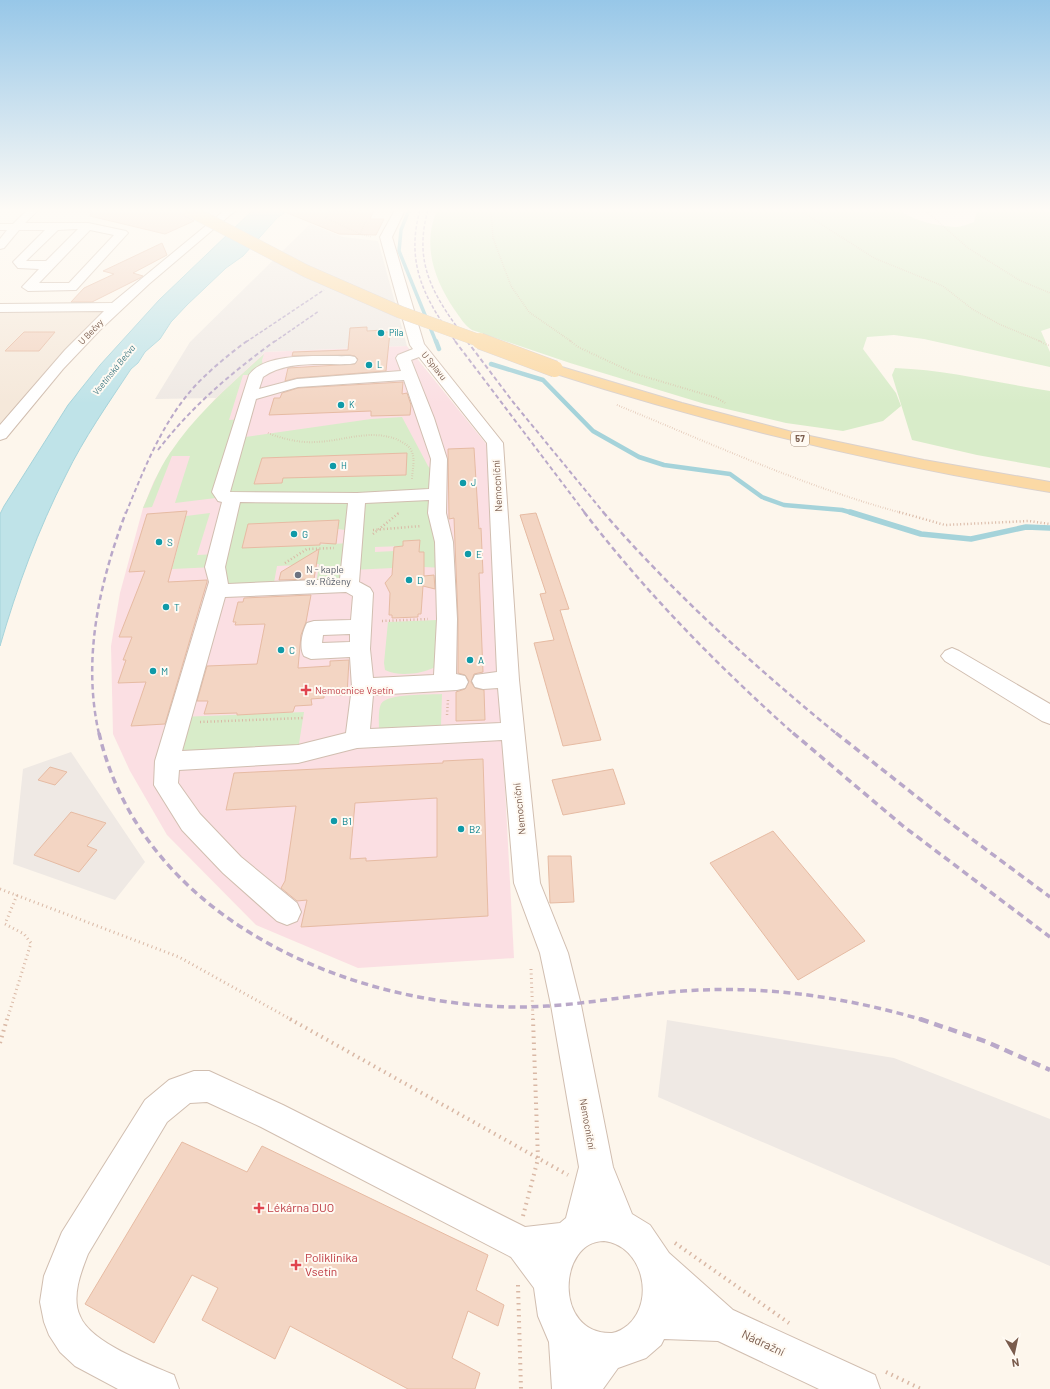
<svg xmlns="http://www.w3.org/2000/svg" width="1050" height="1389" font-family="Barlow,sans-serif">
	<style>
		.residential { fill: #f5e8da }
		.industrial { fill: #efe9e4 }
		.medical { fill: #fbdfe3 }
		.green { fill: #d8ecc9; fill-rule: evenodd }
		.water { fill: #bfe3e8; stroke: #a5d3da }
		.lines { fill: none; stroke-linecap: round; stroke-linejoin: round }
		.stream-far2 { stroke: #a5d3da; stroke-width: 3.5 }
		.stream-far1 { stroke: #a5d3da; stroke-width: 4.5 }
		.stream { stroke: #a5d3da; stroke-width: 5.5 }
		.building { fill: #f3d5c3; stroke: #e6bba3; fill-rule: evenodd }
		.minor-casing { stroke: #d1beb0; stroke-width: 2 }
		.major-casing { stroke: #dad1cd; stroke-width: 2 }
		.path-far4 { stroke: #d9b8a5; stroke-width: 1.5; stroke-dasharray: 0.5 1.5; stroke-linecap: butt }
		.path-far3 { stroke: #d9b8a5; stroke-width: 2; stroke-dasharray: 0.5 2; stroke-linecap: butt }
		.path-far2 { stroke: #d9b8a5; stroke-width: 2.5; stroke-dasharray: 1 2.5; stroke-linecap: butt }
		.path-far1 { stroke: #d9b8a5; stroke-width: 3; stroke-dasharray: 1 3.5; stroke-linecap: butt }
		.path { stroke: #d9b8a5; stroke-width: 4; stroke-dasharray: 1.5 4.5; stroke-linecap: butt }
		.minor { fill: #fff; fill-rule: evenodd }
		.major { fill: #fbd9a5; fill-rule: evenodd }
		.rail-far4 { stroke: #b9a8c9; stroke-width: 1.5; stroke-dasharray: 3.5 2; stroke-linecap: butt }
		.rail-far3 { stroke: #b9a8c9; stroke-width: 2; stroke-dasharray: 4.5 3; stroke-linecap: butt }
		.rail-far2 { stroke: #b9a8c9; stroke-width: 2.5; stroke-dasharray: 5.5 3.5; stroke-linecap: butt }
		.rail-far1 { stroke: #b9a8c9; stroke-width: 3.5; stroke-dasharray: 7 4.5; stroke-linecap: butt }
		.rail { stroke: #b9a8c9; stroke-width: 4.5; stroke-dasharray: 9 6; stroke-linecap: butt }
		.major-bridge-far1-casing { stroke: #dad1cd; stroke-width: 13; stroke-linecap: butt }
		.major-bridge-casing { stroke: #dad1cd; stroke-width: 17; stroke-linecap: butt }
		.major-bridge-far1 { stroke: #fbd9a5; stroke-width: 12 }
		.major-bridge { stroke: #fbd9a5; stroke-width: 16 }
		.culture-dot { fill: #0f9aa8; stroke: #fffaf3; stroke-width: 1.5 }
		.worship-dot { fill: #6b7280; stroke: #fffaf3; stroke-width: 1.5 }
		.health-dot { fill: #e0444e; stroke: #fffaf3; stroke-width: 1.5 }
		.labels { text-anchor: middle; stroke-width: 4; stroke-linejoin: round; paint-order: stroke }
		.far-street-label { font-size: 9px; fill: #7a5c4d; stroke: #fffaf3 }
		.far-culture-label { font-size: 9px; fill: #0d838f; stroke: #fffaf3; text-anchor: start }
		.far-water-label { font-size: 9px; font-style: italic; fill: #437c86; stroke: #fffaf3 }
		.shield { fill: #fffaf3; stroke: #a28b7f; stroke-width: 1 }
		.shield-label { font-size: 9px; font-weight: bold; fill: #7a5c4d }
		.street-label { font-size: 10px; fill: #7a5c4d; stroke: #fffaf3 }
		.culture-label { font-size: 10px; fill: #0d838f; stroke: #fffaf3; text-anchor: start }
		.worship-label { font-size: 10px; fill: #5b616d; stroke: #fffaf3; text-anchor: start }
		.health-label { font-size: 10px; fill: #be3a42; stroke: #fffaf3; text-anchor: start }
		.near-health-label { font-size: 12px; fill: #be3a42; stroke: #fffaf3; text-anchor: start }
		.near-street-label { font-size: 12px; fill: #7a5c4d; stroke: #fffaf3 }
	</style>
	<rect width="100%" height="100%" fill="#fdf6ec"/>
	<path class="residential" d="M0,306L103,311L0,425Z"/>
	<path class="industrial" d="M310,224L343,237L378,241L407,346L265,352L216,398L155,399L190,342Z
		M71,752L145,862L115,900L13,864L23,769Z
		M667,1020L894,1058L1050,1119V1266L658,1097Z"/>
	<path class="medical" d="M407,346L487,445L514,958L358,968L256,925L167,835L130,771L113,734L111,646L120,593L143,508L154,481L170,453L216,398L265,352Z"/>
	<path class="green" d="M437,210H901C911,221 943,227 958,227C963,226 969,224 974,222L977,210H1050V328L1041,331L1050,352V367L924,339L894,335L867,337L863,349L896,393L901,406L883,421L843,431L786,423L705,404L570,363L472,330C464,325 460,317 454,309C434,279 422,245 437,210Z
		M264,354L262,360L263,368L256,375H243L229,420L242,419L238,438L371,419L402,417L428,466L435,474L444,568L424,567L419,552L420,540L403,541V546L375,547V552L395,551L393,568L351,570L349,585L316,586L319,564L277,566L273,588L217,591L215,567L172,569L186,516L210,513L197,555L218,554L224,497L175,503L190,456H172L152,507L143,508C151,490 158,470 170,453C195,415 231,384 264,354ZM407,453L254,483L262,458ZM338,520V529L353,531L352,543L242,548L249,524Z
		M895,368C948,370 998,383 1050,391V468L977,455L912,440L892,375Z
		M437,620L435,667C423,674 398,677 385,670L384,663L388,622Z
		M442,694L441,725L379,729C379,722 378,710 381,704C387,693 429,695 442,694Z
		M304,712L298,750L167,761L180,717Z"/>
	<path class="water" d="M253,210H288L277,218L243,256L226,268L187,305L171,322L160,339L145,352L138,363L131,369C108,404 84,438 66,475C38,530 17,587 0,646V514L4,506L68,405L100,365L159,300Z"/>
	<g class="lines">
		<path class="stream-far2" d="M409,210L401,230L399,251L436,342"/>
		<path class="stream-far1" d="M436,341L439,349
			M491,364L543,380L593,431L639,457L664,465L730,474L762,497L784,505L842,510L853,513"/>
		<path class="stream" d="M850,512L921,534L971,539L1026,527L1050,528"/>
	</g>
	<path class="building" d="M91,210H182L185,216L194,221L165,234L90,216Z
		M280,210H374L370,219H384L376,235L339,234Z
		M162,243L167,255L133,273L143,276L140,278L92,302H71L84,288L114,274L103,271Z
		M367,327V331L383,330V332H390L386,371L297,378L285,381L288,368L355,364L358,359L355,356L350,355L292,356L293,352L348,350L350,328Z
		M24,332H55L39,351H5Z
		M403,382L402,394L407,393L411,405L410,415L371,416V411L269,415L274,398H280L282,393L298,388Z
		M474,448L479,529L481,528L483,573H479L483,672L474,674L471,682L475,688L484,690L485,720L456,721V692L465,689L469,681L465,675L458,673V619L454,518L449,519L448,449Z
		M407,453L406,475L283,478L282,483L254,484L262,458Z
		M187,511L168,582L207,580V582L165,724L131,726L146,682L118,683L126,660H123L132,637H119L145,571L129,572L147,514Z
		M536,513L569,609L560,610L601,740L563,746L534,643L554,640L540,594L546,593L520,515Z
		M339,520L336,544L320,543V545L242,548L248,524Z
		M420,540L419,552H424V576L434,575L435,589L423,586L421,614H418V617L392,618V615H389L390,593L385,583L392,575L394,547L403,546V541Z
		M319,549L314,579L279,580L281,572Z
		M311,595L306,622L301,635L298,668L330,666V661L349,660L347,695H324V698L311,699L312,705L295,706L293,712L237,715V713L204,714L208,701H197L207,666L257,664L265,624L235,625L236,622H233L238,602H243L244,598Z
		M483,759L488,916L301,927L307,900L297,901L281,888L285,881L296,806L226,810L234,773L443,763V761ZM437,798V857L366,861V858L350,859L355,803Z
		M50,767L67,772L55,785L38,780Z
		M613,769L625,804L563,815L552,780Z
		M71,812L106,823L87,846L97,850L79,872L34,855Z
		M773,831L865,941L798,980L710,863Z
		M548,856H571L574,902L550,903Z
		M182,1142L247,1172L262,1146L488,1255L476,1290L504,1305L498,1326L468,1311L452,1358L480,1373L475,1389H408L290,1326L275,1359L202,1320L218,1288L192,1275L154,1343L85,1304Z"/>
	<g class="lines">
		<g class="minor-casing">
			<path id="minor" d="M27,210H38L25,223H88L126,231L128,233L76,290L28,291L22,287L39,269L18,268L13,262L45,230H19L4,248L0,249V239L7,230H0V224H13ZM78,229L46,261H26L58,230ZM90,230L114,235L69,283H39Z
				M225,210H236L149,284L100,330L63,369L6,438L0,440V425L65,350L104,311L0,312V304L112,303Z
				M395,210H405L392,237L424,344L503,443L519,680L540,883L568,953L581,1005L613,1167L632,1214L650,1225L669,1253L733,1310L875,1375L880,1389H819L718,1341L664,1339L661,1345L646,1358L618,1368L603,1389H552L549,1342L538,1316L534,1288L511,1257L261,1127L207,1102L190,1103L167,1122L88,1254C81,1272 71,1297 80,1316C90,1342 148,1364 174,1375L179,1389H118L75,1366L60,1352L49,1335L44,1322L40,1302L44,1276L62,1232L145,1100L169,1080L194,1071H209L283,1105L525,1227L560,1223L566,1218L579,1167L551,1005L540,953L514,883L502,740L357,748L298,763L179,770L178,783L200,814L241,857L297,903L301,912L297,921L287,925L277,921L223,873L182,830L154,785L155,761L209,582L205,567L222,502L218,501L212,492L249,375C265,351 324,357 350,356L355,357L357,360L355,363L350,364C321,365 287,360 263,377L259,389L297,379L401,371L396,358L398,355L413,349L410,345L380,237ZM419,357L487,443L497,672L475,675L472,681L475,687L483,689L498,688L501,723L370,729L373,695L457,690L465,688L468,682L465,676L456,674L457,619L453,542L446,513L447,459L434,418L411,360ZM404,380L431,459L429,489L357,493L230,492L256,399L298,387ZM429,500L428,513L435,542L437,619L434,675L373,678L370,649L373,593L370,588L359,582L365,503ZM240,502L348,503L340,579L228,584L225,567ZM346,592L353,596L351,620L314,621L307,623C302,632 299,648 304,656L311,659L350,657L352,687L346,733L298,745L182,751L225,597ZM350,634V642L322,643L323,635ZM604,1241C642,1245 656,1300 628,1325C623,1329 618,1332 612,1333C553,1335 558,1241 604,1241Z
				M952,648L959,651L1050,704V724L1042,721L945,661L941,656L945,651Z"/>
		</g>
		<g class="major-casing">
			<path id="major" d="M555,365L682,403L800,434L924,460L1050,482V492C880,464 714,425 550,372L548,369L550,366Z"/>
		</g>
		<path class="path-far4" d="M491,210L493,238L511,286L529,312L572,342
			M799,210L874,258L943,286L972,309L999,324L1042,342
			M925,210L968,248L1019,280L1050,293
			M356,212L330,211L326,218L360,234L372,237
			M360,234L366,221"/>
		<path class="path-far3" d="M570,341L578,347L636,374L717,398L725,403
			M1039,341L1050,346
			M617,405C710,443 805,487 902,513
			M268,433C283,439 300,443 316,442C344,441 368,429 396,439C401,442 408,444 411,450C416,459 412,470 412,480
			M398,513L400,512"/>
		<path class="path-far2" d="M899,512L945,525L1029,521L1050,524
			M373,530L421,526
			M373,534L400,512
			M285,563L307,549L334,548
			M382,621L428,619
			M447,715L448,700
			M200,722L303,718"/>
		<path class="path-far1" d="M0,889L179,957L292,1020
			M531,969L533,1020
			M7,1020L31,943L24,934L5,924L17,895"/>
		<path class="path" d="M290,1019L568,1175
			M0,1043L7,1019
			M523,1216L538,1159L533,1019
			M675,1243L789,1323
			M518,1285L521,1389
			M886,1372L921,1389"/>
		<use href="#minor" class="minor"/>
		<use href="#major" class="major"/>
		<path class="rail-far4" d="M420,210C405,264 425,300 456,342
			M428,210C412,266 436,299 468,342
			M246,342L324,290
			M274,342L319,311"/>
		<path class="rail-far3" d="M455,341L585,513
			M467,341L513,402L604,513
			M158,450C191,407 231,373 275,341
			M126,513C144,469 162,423 194,387C210,370 228,355 247,341"/>
		<path class="rail-far2" d="M584,512C647,594 718,666 794,734
			M603,512C674,594 754,666 837,734
			M99,734C82,659 99,584 126,512"/>
		<path class="rail-far1" d="M99,733C141,915 341,1004 513,1007C570,1008 626,995 683,991C764,985 846,997 923,1020
			M793,733L903,826L1050,937
			M836,733L945,819L1050,897"/>
		<path class="rail" d="M920,1019L987,1042L1050,1070"/>
		<g class="major-bridge-far1-casing">
			<path id="major-bridge-far1" d="M189,210L306,271L400,312L483,342"/>
		</g>
		<g class="major-bridge-casing">
			<path id="major-bridge" d="M480,341L555,369"/>
		</g>
		<use href="#major-bridge-far1" class="major-bridge-far1"/>
		<use href="#major-bridge" class="major-bridge"/>
	</g>
	<linearGradient id="sky" x2="0" y2="1"><stop stop-color="#97c7e8"/><stop offset="0.52" stop-color="#fefbf6"/><stop offset="1" stop-color="#fefbf6" stop-opacity="0"/></linearGradient>
	<rect width="1050" height="404" fill="url(#sky)"/>
	<g class="culture-dot">
		<circle cx="381" cy="333" r="4"/>
		<circle cx="369" cy="365" r="4"/>
		<circle cx="341" cy="405" r="4"/>
		<circle cx="333" cy="466" r="4"/>
		<circle cx="463" cy="483" r="4"/>
		<circle cx="294" cy="534" r="4"/>
		<circle cx="159" cy="542" r="4"/>
		<circle cx="468" cy="554" r="4"/>
		<circle cx="409" cy="580" r="4"/>
		<circle cx="166" cy="607" r="4"/>
		<circle cx="281" cy="650" r="4"/>
		<circle cx="470" cy="660" r="4"/>
		<circle cx="153" cy="671" r="4"/>
		<circle cx="334" cy="821" r="4"/>
		<circle cx="461" cy="829" r="4"/>
	</g>
	<circle class="worship-dot" cx="298" cy="575" r="4"/>
	<g class="health-dot">
		<path d="M304 684h4v4h4v4h-4v4h-4v-4h-4v-4h4z"/>
		<path d="M257 1202h4v4h4v4h-4v4h-4v-4h-4v-4h4z"/>
		<path d="M294 1259h4v4h4v4h-4v4h-4v-4h-4v-4h4z"/>
	</g>
	<g class="labels">
		<g class="far-street-label">
			<text transform="translate(91 332) rotate(-46)" y="3">U Bečvy</text>
			<text transform="translate(434 366) rotate(51)" y="3">U Splavu</text>
		</g>
		<g class="far-culture-label">
			<text x="389" y="336">Pila</text>
			<text x="377" y="368">L</text>
			<text x="349" y="408">K</text>
			<text x="341" y="469">H</text>
			<text x="471" y="486">J</text>
		</g>
		<g class="far-water-label">
			<text transform="translate(114 370) rotate(-51)" y="3">Vsetínská Bečva</text>
		</g>
		<rect class="shield" x="791" y="432" width="18" height="14" rx="3"/>
		<g class="shield-label">
			<text x="800" y="442">57</text>
		</g>
		<g class="street-label">
			<text transform="translate(497 486) rotate(-93)" y="4">Nemocniční</text>
			<text transform="translate(519 809) rotate(-96)" y="4">Nemocniční</text>
			<text transform="translate(588 1124) rotate(80)" y="4">Nemocniční</text>
		</g>
		<g class="culture-label">
			<text x="302" y="538">G</text>
			<text x="167" y="546">S</text>
			<text x="476" y="558">E</text>
			<text x="417" y="584">D</text>
			<text x="174" y="611">T</text>
			<text x="289" y="654">C</text>
			<text x="478" y="664">A</text>
			<text x="161" y="675">M</text>
			<text x="342" y="825">B1</text>
			<text x="469" y="833">B2</text>
		</g>
		<g class="worship-label">
			<text x="306" y="573">N - kaple<tspan x="306" dy="12">sv. Růženy</tspan></text>
		</g>
		<g class="health-label">
			<text x="315" y="694">Nemocnice Vsetín</text>
		</g>
		<g class="near-health-label">
			<text x="267" y="1212">Lékárna DUO</text>
			<text x="305" y="1262">Poliklinika<tspan x="305" dy="14">Vsetín</tspan></text>
		</g>
		<g class="near-street-label">
			<text transform="translate(763 1343) rotate(25)" y="4">Nádražní</text>
		</g>
	</g>
	<g transform="translate(1014 1353) rotate(171)" stroke="#fffaf3" stroke-width="3" paint-order="stroke">
	<path d="M0-3L7 15L0 10L-7 15Z" fill="#7a5c4d"/>
	<text y="-6" font-size="11" font-weight="bold" text-anchor="middle" fill="#7a5c4d">N</text>
	</g>
</svg>
